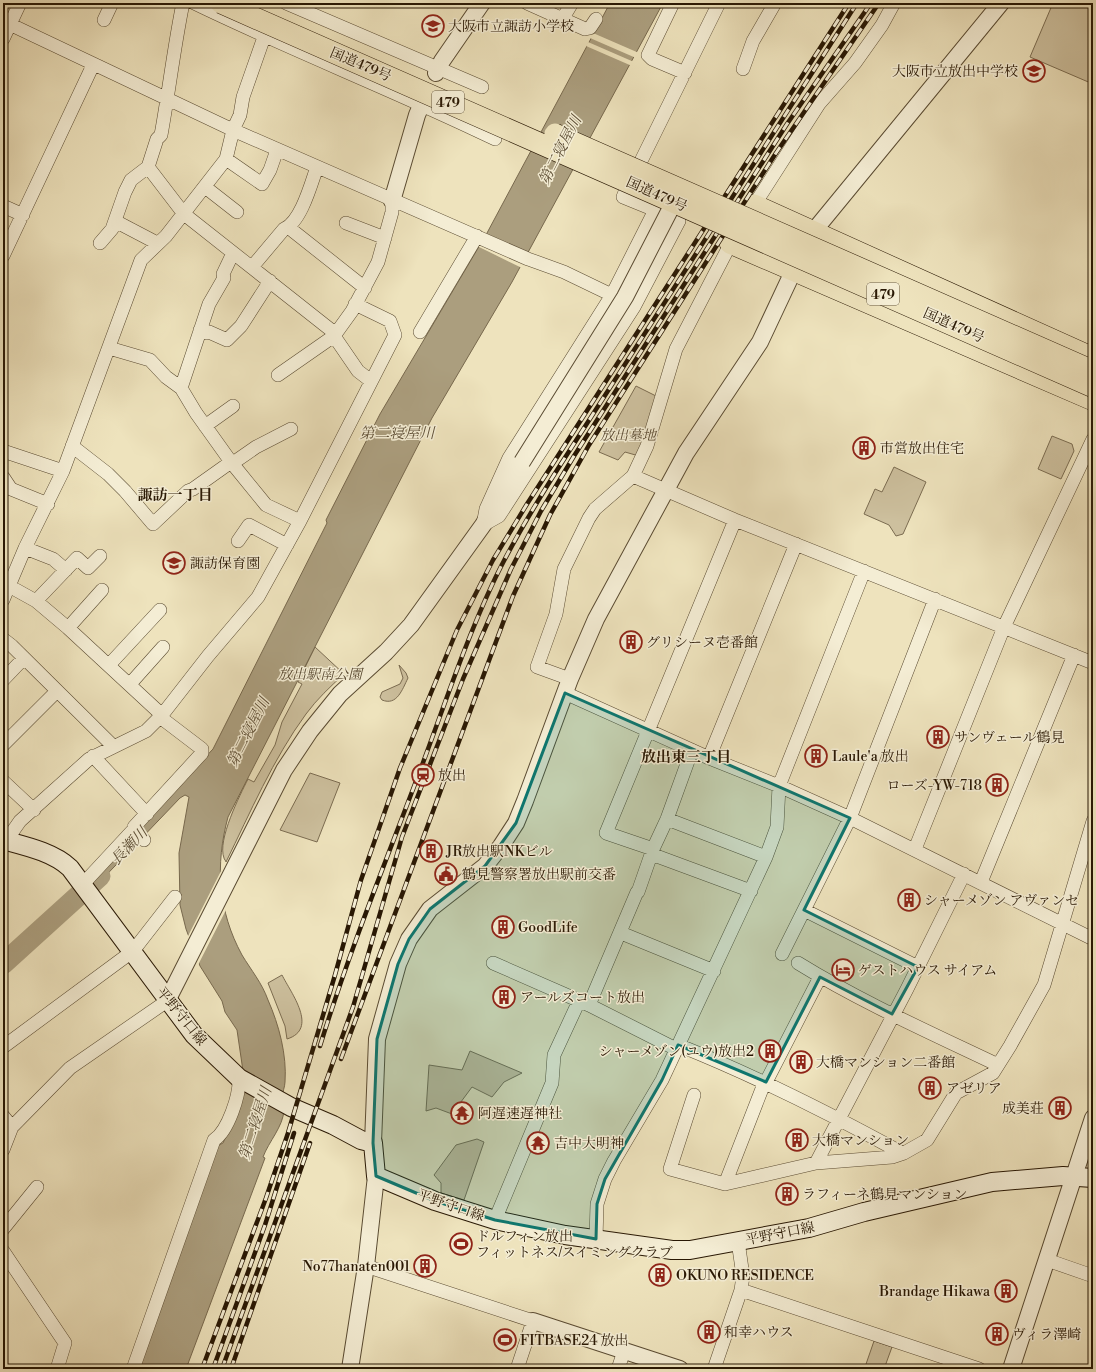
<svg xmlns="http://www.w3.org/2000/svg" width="1096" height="1372" font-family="'Libre Bodoni','Noto Serif JP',serif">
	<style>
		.green { fill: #cdc09e; stroke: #7b6c51 }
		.water { fill: #ab9e7e; stroke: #77684d }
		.pier { fill: #eee3bd }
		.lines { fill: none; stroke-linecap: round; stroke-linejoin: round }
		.river { stroke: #ab9e7e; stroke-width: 21 }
		.minor-casing { stroke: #5a4b32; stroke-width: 14 }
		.tertiary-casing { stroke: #5a4b32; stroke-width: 18 }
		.secondary-casing { stroke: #291804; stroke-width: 20 }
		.trunk-casing { stroke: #291804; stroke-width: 22 }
		.minor { stroke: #f4edd4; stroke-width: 13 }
		.tertiary { stroke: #f4edd4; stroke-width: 16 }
		.secondary { stroke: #f4edd4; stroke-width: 18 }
		.trunk { stroke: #eee3bd; stroke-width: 21 }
		.rail-casing { stroke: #291804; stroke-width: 4.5 }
		.rail { stroke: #f4edd4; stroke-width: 3; stroke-dasharray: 9; stroke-linecap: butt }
		.tertiary-bridge-casing { stroke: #5a4b32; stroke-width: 18; stroke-linecap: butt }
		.trunk-bridge-casing { stroke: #291804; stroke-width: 22; stroke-linecap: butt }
		.tertiary-bridge { stroke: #f4edd4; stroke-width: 16 }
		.trunk-bridge { stroke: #eee3bd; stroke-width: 21 }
		.marked { fill: #0f766e; fill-opacity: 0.2; stroke: #0f766e; stroke-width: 3; stroke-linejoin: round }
		.labels { text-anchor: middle; stroke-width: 3; stroke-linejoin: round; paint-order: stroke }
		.shield { fill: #f4edd4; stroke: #665842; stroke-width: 1 }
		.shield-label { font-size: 13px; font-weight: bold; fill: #291804 }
		.poi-label { font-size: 14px; fill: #291804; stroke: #f4edd4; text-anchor: start }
		.street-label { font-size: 14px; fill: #291804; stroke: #f4edd4 }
		.park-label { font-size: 14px; font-style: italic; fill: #5a4a32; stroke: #f4edd4 }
		.water-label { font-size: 15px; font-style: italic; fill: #5d4e35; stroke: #f4edd4 }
		.neighbourhood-label { font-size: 15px; font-weight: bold; fill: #291804; stroke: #f4edd4 }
	</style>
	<rect width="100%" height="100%" fill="#eee3bd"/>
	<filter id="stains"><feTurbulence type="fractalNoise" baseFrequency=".005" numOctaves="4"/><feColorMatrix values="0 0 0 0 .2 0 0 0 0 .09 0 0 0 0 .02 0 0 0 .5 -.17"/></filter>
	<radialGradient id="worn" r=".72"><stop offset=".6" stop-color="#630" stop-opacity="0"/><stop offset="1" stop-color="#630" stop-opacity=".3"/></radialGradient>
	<path class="green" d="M1053,3H1093V84L1030,57Z
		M636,386L658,397L639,456L625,452L618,460L599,452Z
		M1052,436L1072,444L1074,451L1061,479L1038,469Z
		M894,467L926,482L903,534L896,536L889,525L864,514L875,489L882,492Z
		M315,647L344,674C330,687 317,699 306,714C273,759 250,813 226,862C226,861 224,859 224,858C217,840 240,795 248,779L254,782L275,745L282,722L302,684L298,682Z
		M399,665L406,673L408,678C402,690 397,706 382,700L380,697L382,692L400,684L403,678Z
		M310,773L340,783L317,842L280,830Z
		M282,975C291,993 319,1029 287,1039L285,1026L268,983Z
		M470,1051L522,1073L504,1082L492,1097L472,1087L452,1114L436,1108L426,1111L429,1065L462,1070Z
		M477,1139L484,1142L464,1200L441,1193V1183L434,1175L456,1145Z
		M874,1341L892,1347L884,1369H872L865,1367Z"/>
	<path class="water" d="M610,3H663L512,282L432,418L228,817C215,865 218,911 242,955C251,970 262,983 268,1000C279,1025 287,1055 285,1082C285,1087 282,1092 283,1097C283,1101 284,1106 284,1110C283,1127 269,1141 263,1157L265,1158L186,1369H136L217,1146L223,1143L227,1134L243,1071L237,1030L225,1012L222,1001L200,966L186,929L180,905L179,853L189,797L185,795L180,798L92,890L87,884L213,749L327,523L326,520L380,414L487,233Z"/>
	<path class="pier" d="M593,33L639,53L636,58L590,38Z
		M588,42L634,62L632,66L586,46Z
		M485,233L530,253L522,268L477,246Z
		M222,869V892L226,910L198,965L187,938Z"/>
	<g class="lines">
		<path class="river" d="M3,964L100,876"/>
		<g class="minor-casing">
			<path id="minor" d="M194,3C293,51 396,91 495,139
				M286,3L482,87
				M527,3L585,29L590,28L596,19
				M673,3L648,55L652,59L685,73
				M563,18L572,3
				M104,20L112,3
				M3,21L233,130L528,259L564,272L618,298
				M3,39L20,3
				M743,69L753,41L775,3
				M226,159L262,184L270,170L277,150
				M642,159L719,3
				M148,167L184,214L336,334
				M205,187L237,212
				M625,192L623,197L655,210
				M3,206L23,215
				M655,210L679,221L634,307L499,516L483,525L486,509L509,458L612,295Z
				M751,210L819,104L855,63L882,25L894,3
				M115,221L157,243
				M346,223L385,238
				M288,227L365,288
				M734,237L676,349L647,446L633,476L735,520L1093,663
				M100,243L112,229L125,192L131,180L148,167L157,139L161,135C169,91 174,47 183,3
				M3,256L93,65
				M252,267L284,229C301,222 311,184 317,167
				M200,330L207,333L209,332L227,340L241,326L270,281
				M420,332L477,236
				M334,336L358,371L371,381
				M109,348L150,360L166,377L181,388L196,413L231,462L266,505L300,521
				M278,375L334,336L352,311L378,262L392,212V201
				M181,388L209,304L224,278L223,274L233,253
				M205,426L233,406
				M72,446L108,474L125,491L153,524L188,491L193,489L231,462
				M3,451L63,471
				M233,463L256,447L291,429
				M3,477L11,489L48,504
				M238,541L249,525L287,545
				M25,548L53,559L66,570
				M9,586L36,601L68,628L162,715
				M3,600L25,548L63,471L141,260L166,236L226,159L233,130L240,115L243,97L264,37
				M36,601L77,558L88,568L100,556
				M68,628L102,590
				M3,639L12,646L113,746
				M109,665L160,610
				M570,679L537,667L556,614L564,569L589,518L595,509L633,476
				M3,680L24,658
				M130,684L163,647
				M565,693L709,758L779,786L850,818L1093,939
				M3,745L57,691
				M93,756L147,814
				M709,758L796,544
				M3,781L34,810
				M667,819L766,857
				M133,830L144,840
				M6,841L20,821L89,759L146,731L162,715L208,656L258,597L300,521L395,335L390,321L355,304
				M653,849L606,833L735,520
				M915,849L1004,627L1093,439
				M651,854L751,891
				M981,882L1074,655
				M83,884L135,828L134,827L202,753V749L160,717
				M638,892L653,849L667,819L692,750
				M804,910L918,967
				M621,933L714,971
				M782,954L850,818L935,599
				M493,963L589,1005L676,1049
				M798,963C861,1002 931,1033 998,1065
				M589,1005L637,892
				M678,1045C756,1076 829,1113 902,1153
				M3,1047L133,951L175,897
				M766,1082L820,977
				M694,1095L670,1169L725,1184L816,1163L892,1157L904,1153L927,1140L956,1093L993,1073L1010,1046L1044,985L1093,821
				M3,1116L12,1127
				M3,1150L12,1127L70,1068L167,1001
				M816,1163L907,989L964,874
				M725,1184L765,1081
				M495,1220L552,1083L554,1055L579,1001
				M3,1229L37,1187
				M596,1239L597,1204L605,1179L614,1161L662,1080L766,857L777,827L779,786L864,571
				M3,1251L65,1343L57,1369
				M1047,1260L1093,1276
				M366,1266L533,1321L517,1369
				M741,1290L979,1369
				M133,1369L214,1140C228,1131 240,1095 239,1078
				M618,1369L624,1351
				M714,1369L741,1290L743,1276L738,1241"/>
		</g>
		<g class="tertiary-casing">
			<path id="tertiary" d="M436,73L442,61L482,3
				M392,201L417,115L423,101
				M808,241L813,232L1001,3
				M167,1001L284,770L310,731L340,694L386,652L411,625L483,525L522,462
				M373,1143L377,1039L398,964L409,939L430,909L485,866L501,846L516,823L525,801L570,679L596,619L686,453L760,342L798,261
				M533,1321L680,1369
				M350,1369L366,1266L376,1176
				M1011,1369L1093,1118"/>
		</g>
		<g class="secondary-casing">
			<path id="secondary" d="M3,840C25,846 53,852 70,868L194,1035L239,1078L291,1107L333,1125L361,1140L373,1143L376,1176L435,1201L495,1220L565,1235L672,1250H690L809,1228L864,1212L992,1182L1063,1176L1093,1178"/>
		</g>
		<g class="trunk-casing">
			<path id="trunk" d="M754,205L1093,358
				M730,243L1093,400"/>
		</g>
		<use href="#minor" class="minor"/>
		<use href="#tertiary" class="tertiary"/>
		<use href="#secondary" class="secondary"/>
		<use href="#trunk" class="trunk"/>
		<g class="rail-casing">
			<path id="rail" d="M320,1046C348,955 384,866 418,776C442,713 463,647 492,585C511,544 535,505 559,467L857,3
				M341,1059L513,596L550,515L589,445L776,153L879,3
				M202,1369L266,1198L288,1133L335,975L361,880L400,768L457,630L493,560L527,504L849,3
				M213,1369L265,1225L294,1133
				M222,1369L353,1007L402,837L463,679L511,569L541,511L574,456L787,124L871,3
				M231,1369L310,1143"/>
		</g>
		<use href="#rail" class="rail"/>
		<g class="tertiary-bridge-casing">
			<path id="tertiary-bridge" d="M522,462L625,297L674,202"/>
		</g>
		<g class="trunk-bridge-casing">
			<path id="trunk-bridge" d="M221,3L1093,387
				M555,134L1093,371"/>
		</g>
		<use href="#tertiary-bridge" class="tertiary-bridge"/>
		<use href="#trunk-bridge" class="trunk-bridge"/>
	</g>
	<path class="marked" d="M565,693L850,818L804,910L918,967L892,1014L820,977L766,1082L678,1045L662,1080L605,1179L597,1204L596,1239L495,1220L435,1201L376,1176L373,1143L377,1039L398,964L409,939L430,909L485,866L516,823Z"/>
	<defs>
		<g id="school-ring" transform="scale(1.15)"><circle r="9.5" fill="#f4edd4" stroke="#8f2418" stroke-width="1.5"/><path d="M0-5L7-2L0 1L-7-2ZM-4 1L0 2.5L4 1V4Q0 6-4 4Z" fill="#8f2418"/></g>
		<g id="building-ring" transform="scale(1.15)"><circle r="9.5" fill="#f4edd4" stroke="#8f2418" stroke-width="1.5"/><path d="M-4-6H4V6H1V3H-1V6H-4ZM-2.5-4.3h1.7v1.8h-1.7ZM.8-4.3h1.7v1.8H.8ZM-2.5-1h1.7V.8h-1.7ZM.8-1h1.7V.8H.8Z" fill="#8f2418"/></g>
		<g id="station-ring" transform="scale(1.15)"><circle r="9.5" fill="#f4edd4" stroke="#8f2418" stroke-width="1.5"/><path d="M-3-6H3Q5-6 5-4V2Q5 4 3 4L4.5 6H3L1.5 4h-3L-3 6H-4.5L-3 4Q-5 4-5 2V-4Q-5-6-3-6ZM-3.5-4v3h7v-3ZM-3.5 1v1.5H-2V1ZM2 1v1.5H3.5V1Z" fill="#8f2418"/></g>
		<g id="civic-ring" transform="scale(1.15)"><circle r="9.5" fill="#f4edd4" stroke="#8f2418" stroke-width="1.5"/><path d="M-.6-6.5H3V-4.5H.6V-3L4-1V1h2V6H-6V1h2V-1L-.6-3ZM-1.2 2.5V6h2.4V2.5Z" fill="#8f2418"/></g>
		<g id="hotel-ring" transform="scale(1.15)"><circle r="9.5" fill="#f4edd4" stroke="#8f2418" stroke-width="1.5"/><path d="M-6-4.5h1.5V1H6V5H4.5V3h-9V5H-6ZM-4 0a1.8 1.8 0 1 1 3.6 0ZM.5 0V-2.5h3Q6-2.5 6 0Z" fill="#8f2418"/></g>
		<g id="temple-ring" transform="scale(1.15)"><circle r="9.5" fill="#f4edd4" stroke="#8f2418" stroke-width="1.5"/><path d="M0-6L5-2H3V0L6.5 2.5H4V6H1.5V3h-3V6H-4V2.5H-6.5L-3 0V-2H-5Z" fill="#8f2418"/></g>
		<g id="stadium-ring" transform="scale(1.15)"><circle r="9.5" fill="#f4edd4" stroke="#8f2418" stroke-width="1.5"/><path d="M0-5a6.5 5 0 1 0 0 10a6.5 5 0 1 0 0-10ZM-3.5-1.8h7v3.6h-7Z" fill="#8f2418"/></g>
	</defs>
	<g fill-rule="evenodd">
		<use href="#school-ring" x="433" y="26"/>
		<use href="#school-ring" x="1034" y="71"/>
		<use href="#building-ring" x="864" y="448"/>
		<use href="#school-ring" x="174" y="563"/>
		<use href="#building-ring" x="631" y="642"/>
		<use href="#building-ring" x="938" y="737"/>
		<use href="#building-ring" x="816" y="756"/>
		<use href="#station-ring" x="423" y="775"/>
		<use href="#building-ring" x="997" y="785"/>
		<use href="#building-ring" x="431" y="851"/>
		<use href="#civic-ring" x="446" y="874"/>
		<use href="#building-ring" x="909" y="900"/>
		<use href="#building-ring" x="503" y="927"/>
		<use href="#hotel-ring" x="843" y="970"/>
		<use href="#building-ring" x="504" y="997"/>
		<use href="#building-ring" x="770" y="1051"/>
		<use href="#building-ring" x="801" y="1062"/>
		<use href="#building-ring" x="930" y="1088"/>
		<use href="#building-ring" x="1060" y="1108"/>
		<use href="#temple-ring" x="462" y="1113"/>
		<use href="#building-ring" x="797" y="1140"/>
		<use href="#temple-ring" x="538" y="1143"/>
		<use href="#building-ring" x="787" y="1194"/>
		<use href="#stadium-ring" x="461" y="1244"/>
		<use href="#building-ring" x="425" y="1266"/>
		<use href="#building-ring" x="660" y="1275"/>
		<use href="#building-ring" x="1006" y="1291"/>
		<use href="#building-ring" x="709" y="1332"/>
		<use href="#building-ring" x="997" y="1334"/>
		<use href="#stadium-ring" x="505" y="1340"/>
	</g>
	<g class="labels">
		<g class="shield">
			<rect x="432" y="91" width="32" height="22" rx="3"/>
			<rect x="867" y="283" width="32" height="22" rx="3"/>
		</g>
		<g class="shield-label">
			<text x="448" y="107">479</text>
			<text x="883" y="299">479</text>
		</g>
		<g class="poi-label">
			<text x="448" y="31">大阪市立諏訪小学校</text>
			<text x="1018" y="76" text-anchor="end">大阪市立放出中学校</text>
			<text x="880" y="453">市営放出住宅</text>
			<text x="190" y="568">諏訪保育園</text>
			<text x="646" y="647">グリシーヌ壱番館</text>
			<text x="954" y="742">サンヴェール鶴見</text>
			<text x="832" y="761">Laule'a 放出</text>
			<text x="438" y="780">放出</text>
			<text x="982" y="790" text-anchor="end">ローズ-YW-718</text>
			<text x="446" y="856">JR放出駅NKビル</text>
			<text x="462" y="879">鶴見警察署放出駅前交番</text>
			<text x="924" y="905">シャーメゾン アヴァンセ</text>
			<text x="518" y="932">GoodLife</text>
			<text x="858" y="975">ゲストハウス サイアム</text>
			<text x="520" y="1002">アールズコート放出</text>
			<text x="754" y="1056" text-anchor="end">シャーメゾン(ユウ)放出2</text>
			<text x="816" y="1067">大橋マンション二番館</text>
			<text x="946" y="1093">アゼリア</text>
			<text x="1044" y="1113" text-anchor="end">成美荘</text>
			<text x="478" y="1118">阿遅速遅神社</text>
			<text x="812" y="1145">大橋マンション</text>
			<text x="554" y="1148">吉中大明神</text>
			<text x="802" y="1199">ラフィーネ鶴見マンション</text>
			<text x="476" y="1241">ドルフィン放出<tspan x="476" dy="16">フィットネス/スイミングクラブ</tspan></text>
			<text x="410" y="1271" text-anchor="end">No77hanaten001</text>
			<text x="676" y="1280">OKUNO RESIDENCE</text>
			<text x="990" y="1296" text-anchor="end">Brandage Hikawa</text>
			<text x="724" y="1337">和幸ハウス</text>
			<text x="1012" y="1339">ヴィラ澤崎</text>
			<text x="520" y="1345">FITBASE24 放出</text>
		</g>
		<g class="street-label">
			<text transform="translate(361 64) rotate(23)" y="5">国道479号</text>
			<text transform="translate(657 194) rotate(24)" y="5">国道479号</text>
			<text transform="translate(954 325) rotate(24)" y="5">国道479号</text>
			<text transform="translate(182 1016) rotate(51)" y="5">平野守口線</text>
			<text transform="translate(451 1205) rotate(19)" y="5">平野守口線</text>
			<text transform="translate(780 1233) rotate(-11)" y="5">平野守口線</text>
		</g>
		<g class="park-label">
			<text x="628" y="440">放出墓地</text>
			<text x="320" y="679">放出駅南公園</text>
		</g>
		<g class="water-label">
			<text transform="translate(560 150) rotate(-63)" y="5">第二寝屋川</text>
			<text x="397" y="438">第二寝屋川</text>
			<text transform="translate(248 732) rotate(-63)" y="5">第二寝屋川</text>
			<text transform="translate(129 846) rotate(-46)" y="5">長瀬川</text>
			<text transform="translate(255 1123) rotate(-72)" y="5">第二寝屋川</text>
		</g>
		<g class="neighbourhood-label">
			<text x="175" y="500">諏訪一丁目</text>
			<text x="686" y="762">放出東三丁目</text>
		</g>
	</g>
	<rect width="1096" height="1372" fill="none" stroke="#eee3bd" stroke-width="16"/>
	<rect x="4" y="4" width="1088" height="1364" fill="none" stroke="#291804" stroke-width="2"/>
	<rect x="8" y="8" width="1080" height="1356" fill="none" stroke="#291804"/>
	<rect width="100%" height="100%" filter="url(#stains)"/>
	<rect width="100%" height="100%" fill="url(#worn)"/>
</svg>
